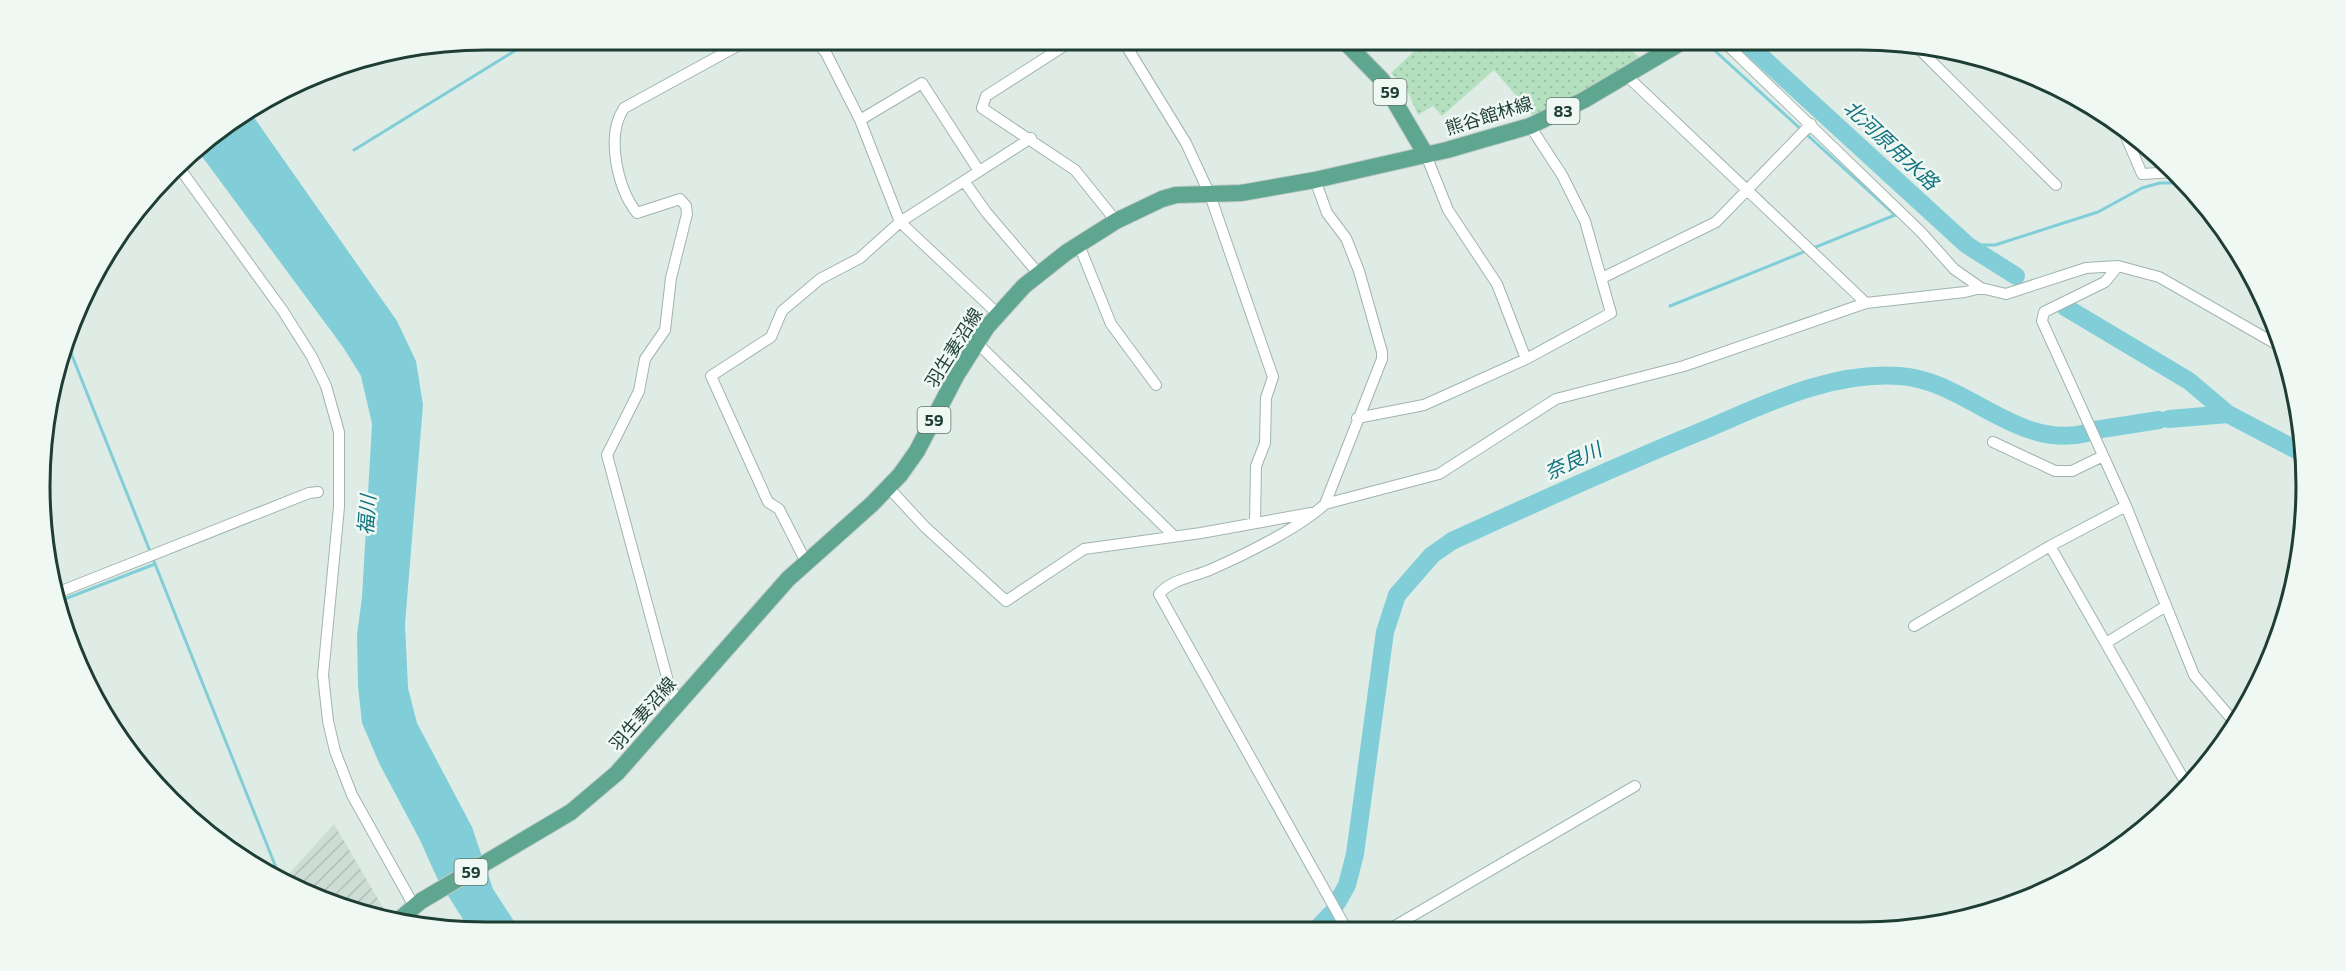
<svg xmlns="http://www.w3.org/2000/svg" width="2346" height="971" font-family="Commissioner,'Noto Sans JP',sans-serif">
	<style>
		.industrial { fill: url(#industrial-furrows) }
		.green { fill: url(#green-dots) }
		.water { fill: #81ced8 }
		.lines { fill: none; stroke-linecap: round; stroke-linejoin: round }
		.stream { stroke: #81ced8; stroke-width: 3 }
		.river { stroke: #81ced8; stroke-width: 18 }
		.street-casing { stroke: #a1b4ad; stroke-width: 12 }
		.primary-casing { stroke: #c0c9c6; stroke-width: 18 }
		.street { stroke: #fff; stroke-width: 10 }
		.primary { stroke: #5fa691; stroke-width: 16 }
		.labels { text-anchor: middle; stroke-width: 5; stroke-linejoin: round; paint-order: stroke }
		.shield { fill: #f0f8f4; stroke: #5d766e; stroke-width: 1.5 }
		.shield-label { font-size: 16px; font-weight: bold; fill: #1e3e34 }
		.street-label { font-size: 18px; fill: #1e3e34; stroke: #f0f8f4 }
		.water-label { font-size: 20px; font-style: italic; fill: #127380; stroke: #f0f8f4 }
		.rim { fill: none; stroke: #1e3e34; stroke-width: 3 }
	</style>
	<defs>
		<pattern id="industrial-furrows" width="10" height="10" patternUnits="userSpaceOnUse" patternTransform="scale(1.5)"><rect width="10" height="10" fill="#cddcd4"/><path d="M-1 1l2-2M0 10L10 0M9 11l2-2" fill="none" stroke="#b0beb7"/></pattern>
		<pattern id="green-dots" width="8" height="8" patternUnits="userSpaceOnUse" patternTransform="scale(1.5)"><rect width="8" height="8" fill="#b5e0bf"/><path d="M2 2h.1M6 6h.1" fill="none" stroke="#9bc1a5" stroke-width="1.8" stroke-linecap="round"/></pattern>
	</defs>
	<rect width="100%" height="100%" fill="#dfece6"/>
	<path class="industrial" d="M334,824L385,911L381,915L342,908L285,878Z"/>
	<path class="green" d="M1427,39H1627L1624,43L1641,59L1536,119L1494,70L1442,116L1433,106L1418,115L1407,90L1391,73Z"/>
	<path class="water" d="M248,109L397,321L416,361L423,405L405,624L408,688L417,723L472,827L493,889L521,932L469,929L437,878L420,840L380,765L362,723L358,686L357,635L362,597L372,424L361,376L343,347L195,147Z"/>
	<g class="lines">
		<path class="stream" d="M354,150L534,39
			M1967,245H1995L2098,212L2142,188L2160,183H2186
			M1670,306L1895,215L1702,39
			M65,338L277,870
			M57,602L155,564"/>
		<path class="river" d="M1742,39L1967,245L2016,276
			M2065,307L2189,381L2228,414L2306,455
			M2169,419L2228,414
			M2095,430L2159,420
			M1337,903L1347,885L1355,854L1385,632L1397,595L1432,555L1452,541C1533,504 1614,467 1697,433C1762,406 1828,371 1900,376C1965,380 2018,451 2087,433
			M1316,930L1331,914"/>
		<g class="street-casing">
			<path id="street" d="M814,39L826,53L860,120L900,222L998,314
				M1075,39L986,96L982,108L1075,170L1116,221
				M1122,39L1186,143L1210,195L1273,377L1266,398L1265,443L1256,466L1255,522
				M1721,39L1921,232L1954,269L1981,288L2006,294L2086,268L2118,266L2159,277L2283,348
				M1919,49L2056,185
				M1626,75L1866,303
				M860,120L922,83L979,171
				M2121,125L2142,174L2176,172
				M178,166L283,311L312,357L326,386L339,432V507L323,675L328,721L335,751L352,795L414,906
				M1315,180L1327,213L1346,238L1359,271L1382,352V359L1325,504L1439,474L1556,399L1684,366L1866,303L1965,292L1981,288
				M964,181L986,212L1038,273
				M1079,245L1111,324L1156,385
				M2118,266L2105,282L2044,312L2042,321L2126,506L2194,675L2236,724
				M1602,278L1716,222L1811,124
				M976,342L1174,536
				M1526,359L1611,313L1585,221L1562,175L1530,126
				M1357,418L1424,405L1526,359L1497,284L1448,210L1426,155
				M1993,442L2055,471H2072L2103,456
				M888,487L925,527L1006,601L1084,549L1201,533L1311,513
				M1325,504C1301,527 1244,555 1212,569C1194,577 1172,579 1159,594L1347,930
				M2050,546L2187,785
				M806,562L779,509L768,502L711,376L771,337L782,311L820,279L860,258L900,222L1031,138
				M54,594L309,493L318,492
				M1914,626L2050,546L2126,506
				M2106,643L2166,606
				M678,704L668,681L607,455L639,391L645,359L665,330L671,278L687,214L686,206L680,199L637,213C618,189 605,136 624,108L750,39
				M1388,930L1635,786"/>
		</g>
		<g class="primary-casing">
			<path id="primary" d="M1342,39L1382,80L1426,155
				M401,918L421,901L571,812L617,773L788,579L872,504L900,475L917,451L956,376L987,327L1024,286L1067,252L1116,221L1162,199L1176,195L1241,193L1315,180L1447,150L1530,126L1584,100L1687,39"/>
		</g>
		<use href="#street" class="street"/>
		<use href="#primary" class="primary"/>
	</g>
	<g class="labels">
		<g class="shield">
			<rect x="1373.5" y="79" width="33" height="26" rx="4.5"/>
			<rect x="1546.5" y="98" width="33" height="26" rx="4.5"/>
			<rect x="917.5" y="407" width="33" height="26" rx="4.5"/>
			<rect x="454.5" y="859" width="33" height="26" rx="4.5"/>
		</g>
		<g class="shield-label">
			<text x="1390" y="98">59</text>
			<text x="1563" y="117">83</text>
			<text x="934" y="426">59</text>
			<text x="471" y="878">59</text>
		</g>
		<g class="street-label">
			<text transform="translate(1489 116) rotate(-17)" y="6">熊谷館林線</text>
			<text transform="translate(954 348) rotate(-58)" y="6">羽生妻沼線</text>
			<text transform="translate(643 714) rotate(-49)" y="6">羽生妻沼線</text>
		</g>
		<g class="water-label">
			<text transform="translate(1891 145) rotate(43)" y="7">北河原用水路</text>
			<text transform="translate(1573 461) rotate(-25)" y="7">奈良川</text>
			<text transform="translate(367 515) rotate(-86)" y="7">福川</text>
		</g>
	</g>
	<path d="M0 0H2346V971H0ZM486 50H1860A436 436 0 0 1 2296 486V486A436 436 0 0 1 1860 922H486A436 436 0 0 1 50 486V486A436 436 0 0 1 486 50Z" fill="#f0f8f4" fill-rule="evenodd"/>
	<path class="rim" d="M486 50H1860A436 436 0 0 1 2296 486V486A436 436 0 0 1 1860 922H486A436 436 0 0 1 50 486V486A436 436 0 0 1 486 50Z"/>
</svg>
